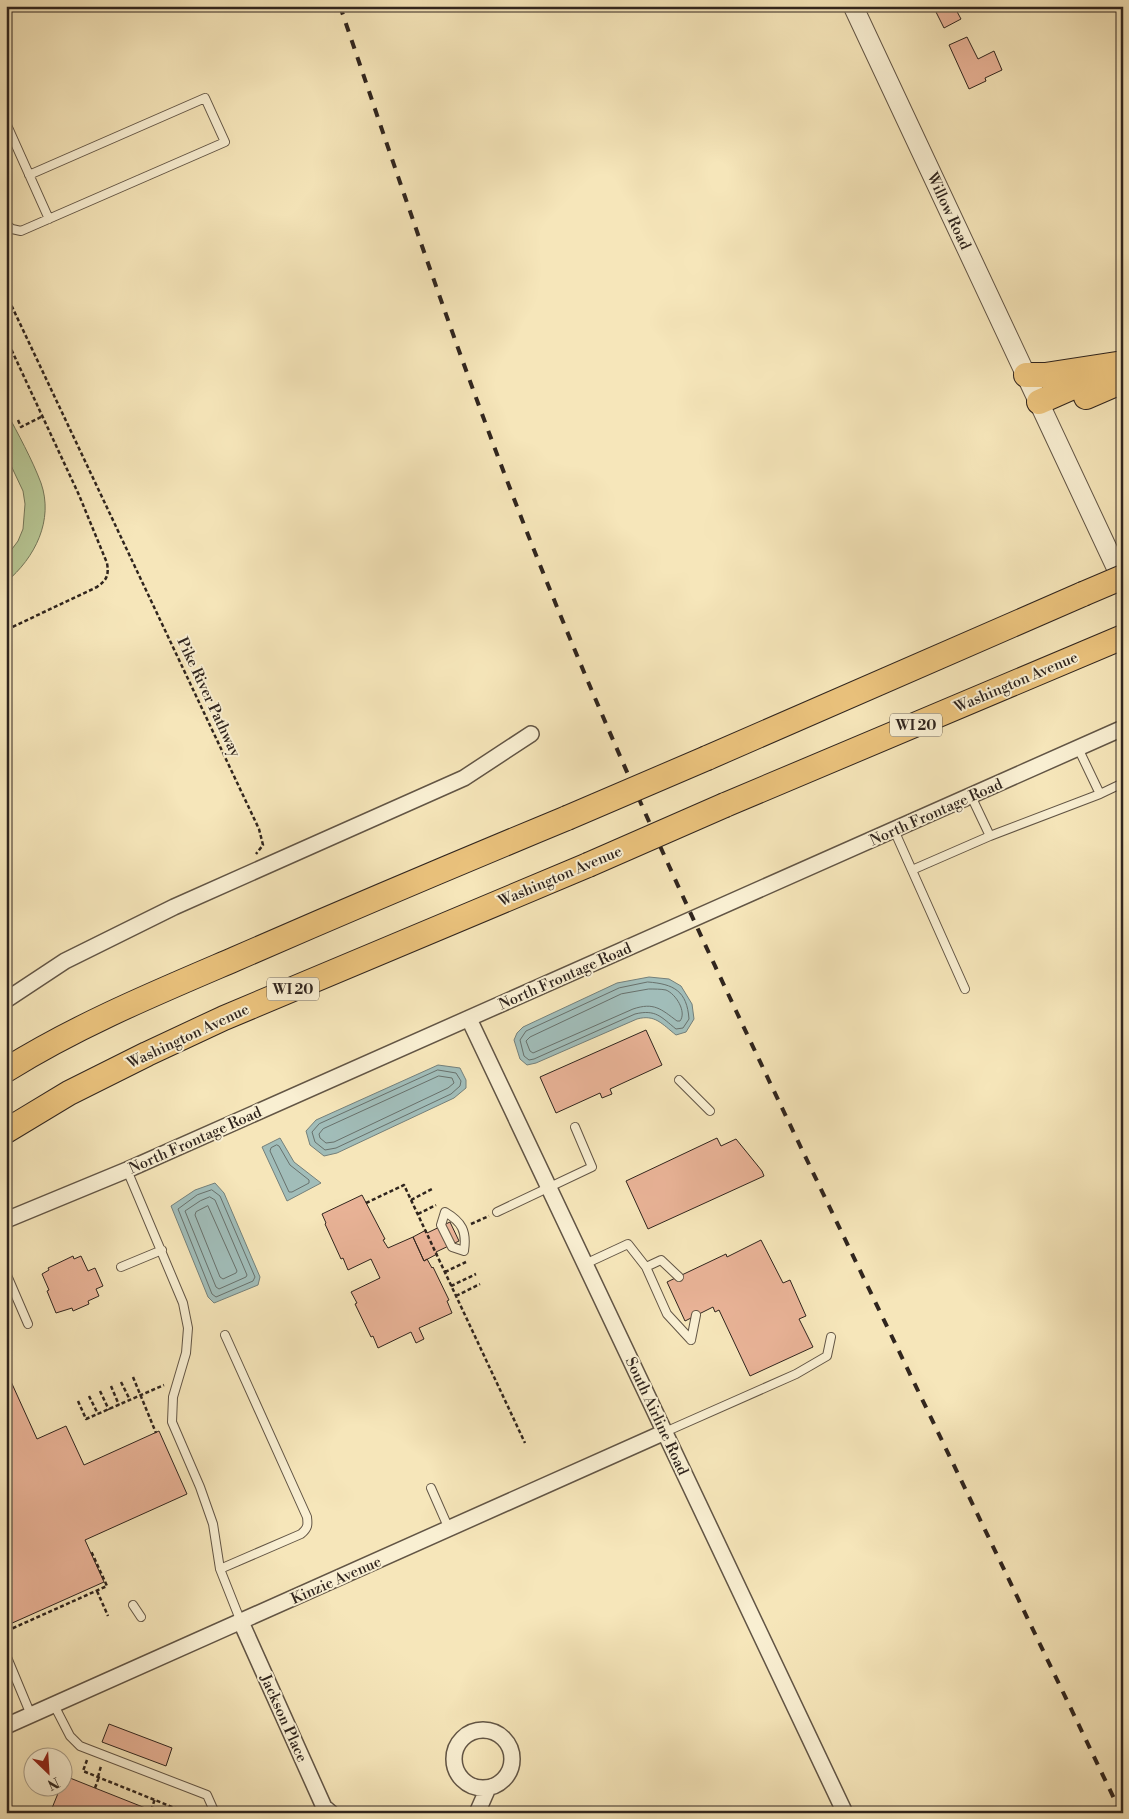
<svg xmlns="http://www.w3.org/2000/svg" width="1129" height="1819" font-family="'Libre Bodoni',serif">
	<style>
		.green { fill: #b7c694; stroke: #747659 }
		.water { fill: #a1bdb9; stroke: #74807b }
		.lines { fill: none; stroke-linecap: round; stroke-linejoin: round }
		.shore { stroke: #68716c; stroke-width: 1 }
		.building { fill: #e9b397; stroke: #30251e }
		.service-casing { stroke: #625545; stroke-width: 10 }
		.minor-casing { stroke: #625545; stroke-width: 18 }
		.tertiary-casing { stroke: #625545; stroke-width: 21 }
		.primary-casing { stroke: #30251e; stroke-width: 26 }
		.path { stroke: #30251e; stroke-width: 2.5; stroke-dasharray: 4 2.5; stroke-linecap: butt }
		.service { stroke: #f9efd2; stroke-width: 8 }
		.minor { stroke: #f9efd2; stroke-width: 15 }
		.tertiary { stroke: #f9efd2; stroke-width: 19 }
		.primary { stroke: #ebc37d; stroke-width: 24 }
		.rail { stroke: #30251e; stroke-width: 4; stroke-dasharray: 9 9; stroke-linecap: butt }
		.primary-bridge-casing { stroke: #30251e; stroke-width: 26; stroke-linecap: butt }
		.primary-bridge { stroke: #ebc37d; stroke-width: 24 }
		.labels { text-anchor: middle; stroke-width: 4; stroke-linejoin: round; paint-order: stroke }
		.shield { fill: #f9efd2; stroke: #6c6254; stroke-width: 1 }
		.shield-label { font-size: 14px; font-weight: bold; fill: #30251e }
		.street-label { font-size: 15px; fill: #30251e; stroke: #f9efd2 }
	</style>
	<rect width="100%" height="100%" fill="#f6e6ba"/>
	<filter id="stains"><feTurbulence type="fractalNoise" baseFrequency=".004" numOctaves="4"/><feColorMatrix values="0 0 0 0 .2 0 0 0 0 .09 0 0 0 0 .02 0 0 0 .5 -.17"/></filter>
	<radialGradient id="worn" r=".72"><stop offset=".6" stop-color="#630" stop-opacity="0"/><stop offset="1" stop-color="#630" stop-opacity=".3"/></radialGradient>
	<path class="green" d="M6,411C18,434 32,459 41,483C54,520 35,558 6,582V557L18,541L23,529L25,504L23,491L6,455Z"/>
	<path class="water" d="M649,977L669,979L681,986L692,1004L694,1019L686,1032L676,1035C662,1024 655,1014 637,1019L536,1063L527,1065L520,1059L514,1040L517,1033L523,1027L617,983Z
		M438,1065L460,1068L466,1080V1088L454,1098L337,1153L324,1156L310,1145L306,1131L316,1120Z
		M280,1138L294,1162L321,1183L287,1201L262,1147Z
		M215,1183L224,1193L260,1277L258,1285L214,1303L208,1297L171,1206L195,1190Z"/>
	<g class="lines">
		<path class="shore" d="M648,982C674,984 687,991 689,1019L683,1028L676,1029C661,1017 656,1009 635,1014L534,1059L529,1060L524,1056L520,1040L526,1031L619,988Z
			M649,989C654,989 661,989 666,990C676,994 687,1012 680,1021H677C661,1009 654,1002 633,1009L533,1053L530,1051L526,1041L530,1037L621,994Z
			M438,1070L456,1073L461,1081L460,1086L451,1094L336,1148L325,1150L315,1142L312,1132L319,1124Z
			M439,1076L452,1078L454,1083L448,1088L334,1142L326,1143L320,1138L319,1134L323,1129Z
			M277,1145L279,1146L290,1165L309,1180V1183L292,1192H289L270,1151L271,1148Z
			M212,1190L220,1196L255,1277L253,1281L216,1297L212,1294L178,1209L197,1195Z
			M210,1197L215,1200L247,1275L246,1277L219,1289L216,1287L185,1211L200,1201Z
			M208,1206L237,1271L236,1273L223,1279L220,1277L195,1215L196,1212Z"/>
	</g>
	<path class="building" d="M933,6H954L961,19L944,28Z
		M967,37L978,59L994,51L1002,70L985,78L986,81L969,89L949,45Z
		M646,1030L662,1065L610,1089L612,1094L602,1098L600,1093L556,1113L540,1077Z
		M717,1138L721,1146L736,1139L762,1171L764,1176L648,1229L626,1181Z
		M362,1195L385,1239L383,1240L388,1248L413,1237L424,1261L427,1259L432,1268L433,1267L449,1300L447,1301L452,1313L419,1328L424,1339L416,1343L411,1332L378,1348L373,1336L371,1337L355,1304L357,1303L351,1292L380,1278L371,1259L348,1270L343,1258L341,1259L325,1224L326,1223L322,1214Z
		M450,1222L459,1241L436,1252L437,1254L424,1261L413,1237L426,1230L427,1233Z
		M761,1240L783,1283L790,1280L806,1316L799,1319L813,1347L750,1376L719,1310L715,1312L713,1307L685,1321L667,1282L726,1254L727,1257Z
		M73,1256L74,1259L81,1256L88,1271L95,1268L103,1286L96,1289L99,1296L88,1301L89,1304L73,1311L72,1308L56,1313L47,1291L49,1290L42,1274L49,1270L48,1268Z
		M8,1375L37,1439L66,1426L84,1465L159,1431L187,1494L85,1540L104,1582L10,1624L6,1616V1376Z
		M109,1724L172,1748L166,1766L102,1742Z
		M65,1776L95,1788L158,1813H50L61,1786H62Z"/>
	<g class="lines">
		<g class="service-casing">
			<path id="service" d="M6,123L49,219
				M6,224L12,229L21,231L225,142L205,98L29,175
				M1078,748L1100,794L1123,783
				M894,830L965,989
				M990,836L1100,794
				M912,870L990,836L971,796
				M679,1080L710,1111
				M127,1170L183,1303L188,1328L186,1353L173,1397L172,1422L200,1487L213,1524L220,1569L241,1622
				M445,1212C462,1222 467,1231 464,1251L452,1247L441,1225Z
				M497,1212L592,1167L575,1127
				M585,1264L628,1244L646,1267L667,1314L691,1340
				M121,1267L162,1250
				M646,1267L661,1260L679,1277
				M6,1273L28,1324
				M691,1340L696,1315
				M665,1432L796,1374L827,1356L831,1337
				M431,1488L449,1529
				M220,1569L301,1534C308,1528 308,1525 307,1517L225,1335
				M133,1605L141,1617
				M6,1655L31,1715
				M54,1705L70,1736L80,1746L207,1795L215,1813"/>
		</g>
		<g class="minor-casing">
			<path id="minor" d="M6,1000L65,961L174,907L464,778L531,734
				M469,1019L845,1813
				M6,1220L127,1170L1123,728
				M241,1622L324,1807L331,1813
				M6,1726L665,1432
				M454 1759a29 29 0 1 1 58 0a29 29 0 1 1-58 0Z
				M477,1813L488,1788"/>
		</g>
		<g class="tertiary-casing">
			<path id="tertiary" d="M853,6L1123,582"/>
		</g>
		<g class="primary-casing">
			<path id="primary" d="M1026,375H1045L1123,363
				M1086,397L1123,381
				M1039,402L1100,375
				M707,758L1083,594
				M725,805L1123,637
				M6,1070C78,1025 158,992 235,959C345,911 456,864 567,818
				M6,1131L69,1093L147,1054L224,1018L588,865"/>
		</g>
		<path class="path" d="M6,294L259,829L263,845L256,854
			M6,338L79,495L107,563C109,575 107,580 97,587L6,630
			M18,420L21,427L43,416
			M411,1200L434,1188
			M366,1203L404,1185L525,1443
			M418,1214L436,1205
			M471,1224L489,1216
			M445,1272L466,1262
			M451,1286L476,1274
			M456,1296L480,1284
			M133,1377L156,1433
			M121,1382L130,1400
			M111,1386L119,1405
			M100,1391L109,1410
			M89,1396L98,1414
			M78,1401L86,1419L164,1385
			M97,1591L108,1616
			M6,1619L11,1629L107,1586L91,1551
			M87,1760L83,1771L187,1813
			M98,1777L101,1766
			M95,1788L99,1777
			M151,1810L155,1799"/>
		<use href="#service" class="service"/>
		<use href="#minor" class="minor"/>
		<use href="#tertiary" class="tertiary"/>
		<use href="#primary" class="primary"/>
		<path class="rail" d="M340,6C408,206 475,407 555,602C642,816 742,1025 842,1233C935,1426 1028,1619 1121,1813"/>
		<g class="primary-bridge-casing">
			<path id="primary-bridge" d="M1083,594L1123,577
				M567,818L707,758
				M588,865L725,805"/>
		</g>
		<use href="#primary-bridge" class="primary-bridge"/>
	</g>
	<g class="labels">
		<g class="shield">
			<rect x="890" y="713.5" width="52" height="23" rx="4"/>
			<rect x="267" y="977.5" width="52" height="23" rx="4"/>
		</g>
		<g class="shield-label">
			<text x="916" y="730">WI 20</text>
			<text x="293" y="994">WI 20</text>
		</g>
		<g class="street-label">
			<text transform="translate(949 211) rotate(65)" y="5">Willow Road</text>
			<text transform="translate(1016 682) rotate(-23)" y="5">Washington Avenue</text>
			<text transform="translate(209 697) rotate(65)" y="5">Pike River Pathway</text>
			<text transform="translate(936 812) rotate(-24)" y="5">North Frontage Road</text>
			<text transform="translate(560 876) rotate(-23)" y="5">Washington Avenue</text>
			<text transform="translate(565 976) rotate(-24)" y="5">North Frontage Road</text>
			<text transform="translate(188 1036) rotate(-25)" y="5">Washington Avenue</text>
			<text transform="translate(195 1140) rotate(-24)" y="5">North Frontage Road</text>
			<text transform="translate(657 1416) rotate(65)" y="5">South Airline Road</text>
			<text transform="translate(336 1580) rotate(-24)" y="5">Kinzie Avenue</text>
			<text transform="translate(284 1718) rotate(66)" y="5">Jackson Place</text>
		</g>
	</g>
	<rect width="1129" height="1819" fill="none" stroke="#f6e6ba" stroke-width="25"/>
	<rect x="8" y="8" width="1114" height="1804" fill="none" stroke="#30251e" stroke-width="2.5"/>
	<rect x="12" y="12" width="1104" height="1794" fill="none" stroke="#30251e"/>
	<g transform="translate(48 1772) rotate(155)"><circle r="24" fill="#f9efd2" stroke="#a99e8a"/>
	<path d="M0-4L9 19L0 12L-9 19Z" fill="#8f2418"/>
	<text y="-8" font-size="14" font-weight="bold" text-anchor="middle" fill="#30251e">N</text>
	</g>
	<rect width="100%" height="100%" filter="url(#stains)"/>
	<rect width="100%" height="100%" fill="url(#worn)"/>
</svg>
